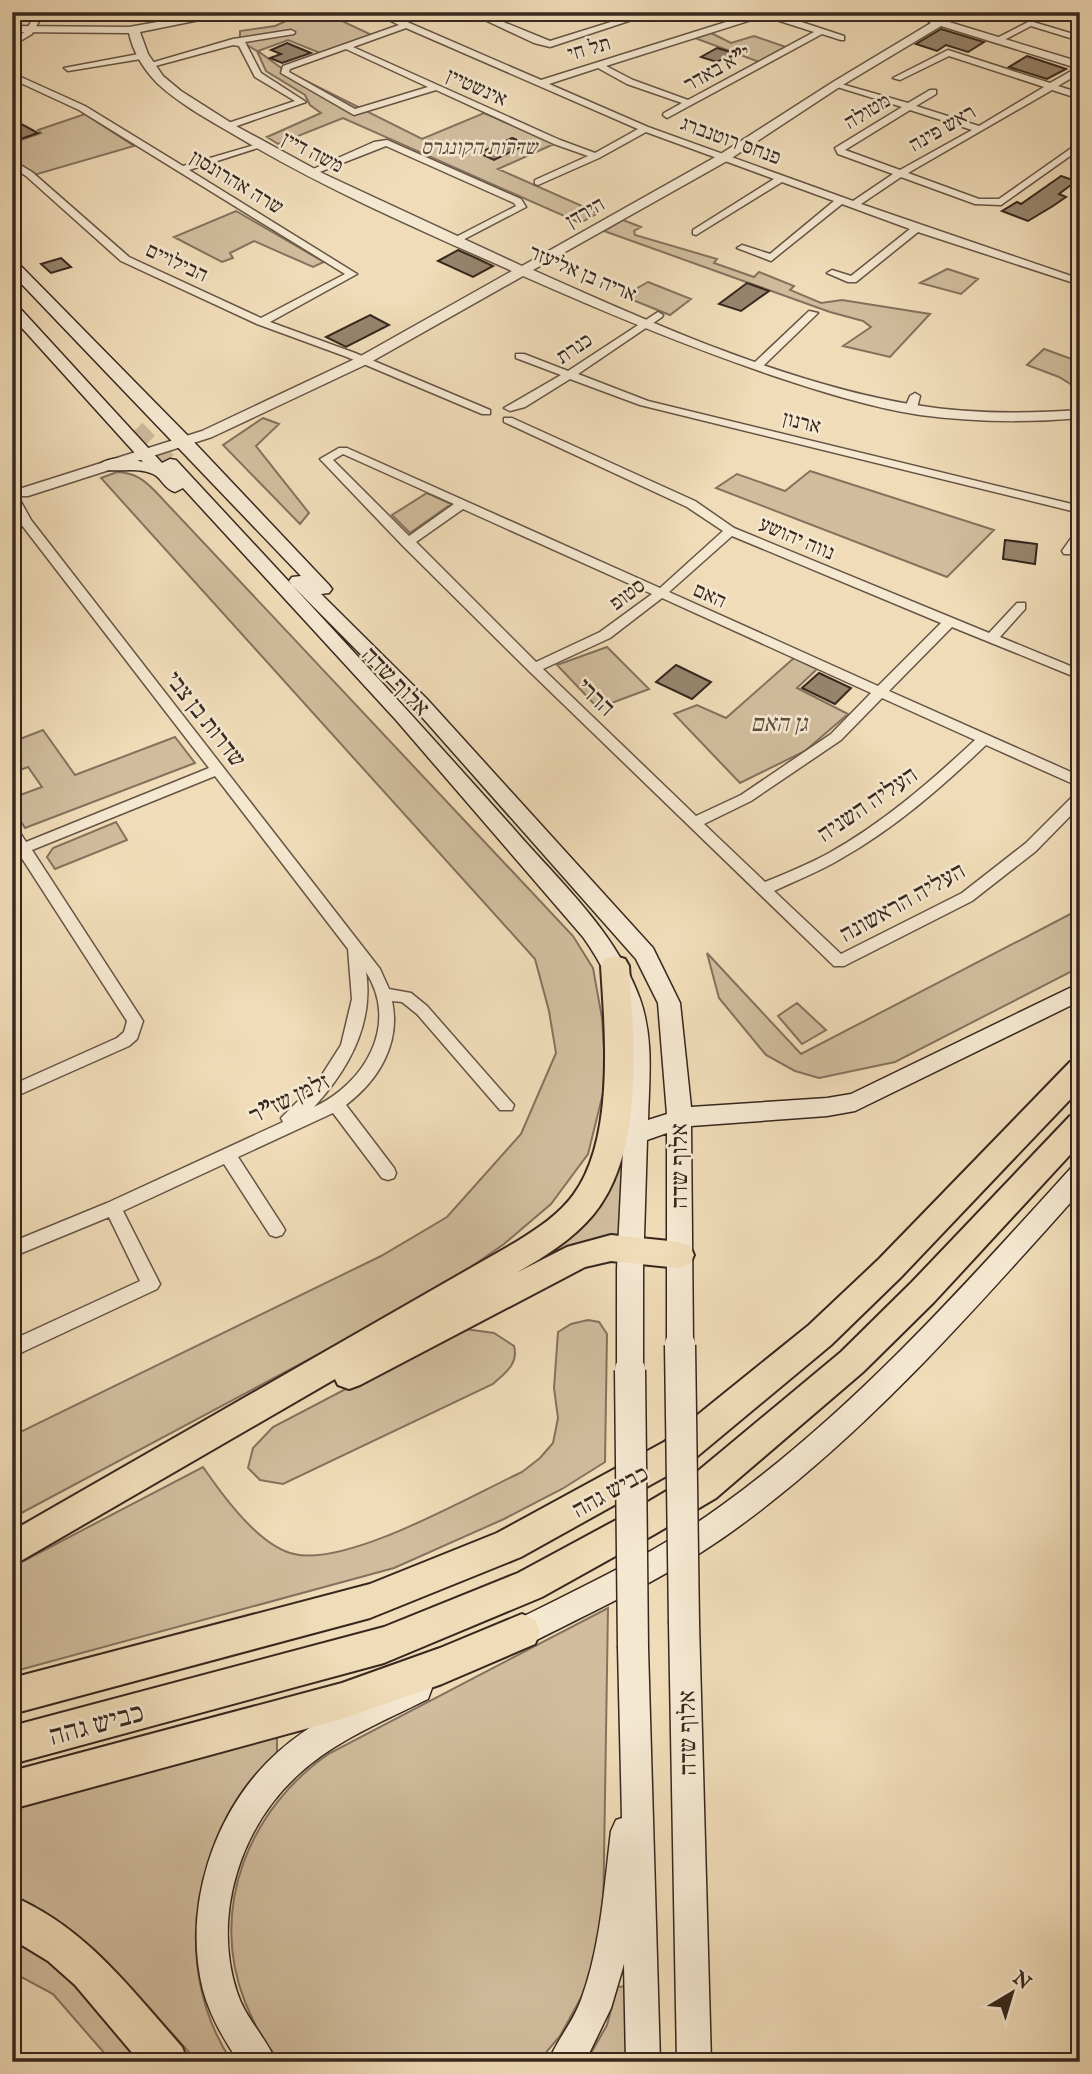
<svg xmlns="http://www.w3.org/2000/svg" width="1092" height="2074" font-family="'IM FELL English','Frank Ruhl Libre',serif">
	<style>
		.green { fill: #d1bd9e; stroke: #84725e; stroke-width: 2 }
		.building { fill: #97856e; stroke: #37271e; stroke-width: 2 }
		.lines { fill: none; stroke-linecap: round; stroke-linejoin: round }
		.secondary-tunnel { stroke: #cbb899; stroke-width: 18; stroke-dasharray: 18 9; stroke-linecap: butt }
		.minor-casing { stroke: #655444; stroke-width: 3 }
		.tertiary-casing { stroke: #655444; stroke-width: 3 }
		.secondary-casing { stroke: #37271e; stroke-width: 3 }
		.trunk-casing { stroke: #37271e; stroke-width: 4 }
		.minor { fill: #f5e8d1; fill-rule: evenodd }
		.tertiary { fill: #f5e8d1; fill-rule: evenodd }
		.secondary { fill: #f5e8d1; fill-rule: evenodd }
		.trunk { fill: #f0dcb8; fill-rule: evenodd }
		.secondary-bridge-casing { stroke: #37271e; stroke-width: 33; stroke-linecap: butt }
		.secondary-bridge { stroke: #f5e8d1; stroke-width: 30 }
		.labels { text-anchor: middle; stroke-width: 5; stroke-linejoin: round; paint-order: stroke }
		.far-street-label { font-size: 21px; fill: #37271e; stroke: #f5e8d1 }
		.far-park-label { font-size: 21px; font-style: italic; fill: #5e4c3e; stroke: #f5e8d1 }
		.street-label { font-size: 24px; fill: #37271e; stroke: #f5e8d1 }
		.park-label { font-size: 24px; font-style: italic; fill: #5e4c3e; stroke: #f5e8d1 }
		.near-street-label { font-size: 28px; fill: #37271e; stroke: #f5e8d1 }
	</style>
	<rect width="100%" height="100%" fill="#f0dcb8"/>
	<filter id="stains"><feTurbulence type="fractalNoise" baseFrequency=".00286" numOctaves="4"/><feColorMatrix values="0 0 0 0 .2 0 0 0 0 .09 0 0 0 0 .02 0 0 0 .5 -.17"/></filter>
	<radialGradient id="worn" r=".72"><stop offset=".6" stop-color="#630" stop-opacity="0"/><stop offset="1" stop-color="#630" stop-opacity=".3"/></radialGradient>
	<path class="green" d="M306,12H323L372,35L320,53L288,40L258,51L284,70L422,139L484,113L554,144L498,169L598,213L580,223L343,118L278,144L267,137L321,113L310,105L305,95L266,71L257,51L240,41V31L275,26Z
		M711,33L731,43L754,36L786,47L759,62L695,38Z
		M85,114L134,146L34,175L12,158V143L41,133L38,130Z
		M236,211L324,262L313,267L254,241L230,253L233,258L222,262L174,237Z
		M623,220L641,227L634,231L635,235L717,259L714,263L754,277L759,272L794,286L790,290L821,303L842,300L930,314L890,357L843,346L871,327L863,321L830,312L604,231Z
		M947,269H948L978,279L961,294L920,283Z
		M648,282L691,299L670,315L623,296Z
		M1044,349L1080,362V390L1059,377L1027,365Z
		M263,418L279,424L256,446L309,513L300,524L223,445Z
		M810,471L994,530L947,577L716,488L737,474L785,491Z
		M117,472C135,473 143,479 155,491L573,936L593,968L602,1018L606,1081L588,1154L551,1204L504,1244L437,1291L12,1518V1436L381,1256L447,1217L521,1134L556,1053L549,1011L535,959L101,478Z
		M427,493L451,504L410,533L392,515Z
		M607,647L649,689L598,708L557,665Z
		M794,658L817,669L797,688L848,714L805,751L740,783L674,714L697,705L726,718Z
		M43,730L75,775L175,737L195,763L25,828L12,807V798L42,787L28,767L12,773V742Z
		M116,822L127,840L55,869L47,857L53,848Z
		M1080,909V967L895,1062L819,1078L795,1071L766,1055L719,998L707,953L801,1054Z
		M797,1003L826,1030L802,1044L778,1016Z
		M614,1159L626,1164L623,1239L534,1269L525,1260Z
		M588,1320L599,1322L607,1334L605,1462L562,1489L504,1519L394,1568L12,1672V1567L203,1467C223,1496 259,1546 294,1554C348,1567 470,1496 522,1472L540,1458L553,1443L558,1418L554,1388L558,1332L571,1324Z
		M465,1329L494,1333L514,1346C519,1364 505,1373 493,1384L283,1484L260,1480L248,1468L253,1448L273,1427L447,1336Z
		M608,1608L603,1922L589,1983L560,2036L538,2062H281C265,2045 254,2024 245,2002C208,1909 249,1808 330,1753Z
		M277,1732V1753C197,1834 166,1962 232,2062H198C140,1999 91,1935 12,1895V1803Z
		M12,1935L57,1967L152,2062H112L53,1994L12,1972Z
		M629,1986L630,2062H586L607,2025L617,1987Z"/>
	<path class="building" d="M941,29L984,42L968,52L946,45L937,51L916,44Z
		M287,43L311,53L282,63L270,58L281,54L271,50Z
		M717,48L734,53L717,62L701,57Z
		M1027,56L1066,69L1047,79L1009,67Z
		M12,119L38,133L12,142Z
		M512,138L527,144L494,160L479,153Z
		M1061,176L1076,181L1059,194L1066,197L1053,206L1028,221L1002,211L1017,202L1021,204Z
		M458,250L476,258L493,266L473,277L438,261Z
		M61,258L71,267L51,273L41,264Z
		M747,283L769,291L741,311L719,304Z
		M370,315L389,325L346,347L326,337Z
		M1005,540L1037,544L1035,564L1003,559Z
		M676,665L711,682L692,699L656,682Z
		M819,673L851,688L835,704L802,688Z"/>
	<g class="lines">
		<path class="secondary-tunnel" d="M136,429L170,464"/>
		<g class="minor-casing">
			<path id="minor" d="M36,12H44L32,34L12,46V40L26,31Z
				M373,12H384L541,80L758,12H771L844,36V40H841L822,34L667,118L663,115L664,113L682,103L627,84L598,68L549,84L648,127L853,201L893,174L838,154L835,148L902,107L834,86V82L908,103L930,90H936V94L916,106L979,126L1044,87L949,56L900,80L893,78L948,50L1050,83L1080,66V73L1058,86L1080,93V99L1052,90L908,173L979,199H999L1080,142V149L1001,205L975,204L901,177L861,204L1080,279V285L918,232L856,282H848L827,273L832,270L851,276L910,229L842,204L771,261L737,248L742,245L770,254L834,201L782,182L696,235L693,234V230L774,179L646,132L599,158L538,185L535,184V180L588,156L554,144L436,90L354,115L281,73L283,66L399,25ZM764,16L814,32L688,100L633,80L606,66ZM406,28L638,129L595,153L560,140L353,47ZM346,49L428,87L355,109L289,72L290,69ZM910,110L972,130L900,170L845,150Z
				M468,12H479L550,41L643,12H656L550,47L534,43Z
				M1030,21L1080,36V41L1031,26L1000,42L993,40Z
				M291,30L295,32L294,34L245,42L261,73L306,102L228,129L224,126L225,124L295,101L255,77L239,46L233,45L148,68L144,65L233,39Z
				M144,53L147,54V58L68,71L64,68Z
				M12,73L85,106L183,166L261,143V147L189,170L357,274L270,322L355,353L490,410V414H482L347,357L257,324L121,261L26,176L12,167V160L32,172L129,257L261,318L345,274L79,110L12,79Z
				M387,140L521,199L526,207L455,244L450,241L452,239L516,206L514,203L386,146L312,175L304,173L374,142Z
				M809,311L818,313L762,367H754V363Z
				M658,312L663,315L662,317L578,374L648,401L1080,506V513L640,405L570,379L525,407L510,411L504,408L561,375L516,358V354H524L568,371Z
				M915,393L920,396L917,408L907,410L905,408L910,396Z
				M504,418H512L695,501L734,528L989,633L1017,603H1025V609L1000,637L1080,670V679L952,627L889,691L1080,776V787L986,745C942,787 895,828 842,858C821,871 797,880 774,891L841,954L962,893L1026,843L1075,794L1080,792V806L1036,851L972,901L844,966H834L529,671L403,546L320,459L339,448H347L660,588L723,531L687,507L504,422ZM343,454L454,504L409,536L333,460ZM463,509L652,594L600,632L536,662L416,542ZM732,536L941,623L878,686L669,592ZM662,598L871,693L831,734L741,795L696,816L543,669L610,638ZM882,698L975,740C930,782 883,823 829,853C809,864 787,873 765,882L704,824L751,801L841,740Z
				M16,498L20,500L31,520L380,969L389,989L411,993L427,1006L514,1105L512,1110H500L417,1014L402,1002L392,1001C401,1043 379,1080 346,1105L394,1168L396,1173L394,1178L388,1180L382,1178L333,1113L238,1157L282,1225L285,1230L282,1235L276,1237L270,1235L224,1164L123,1211L160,1284L157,1289L12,1357V1340L140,1281L109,1217L12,1257V1242L107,1203L283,1122L281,1118L318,1081L341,1045L352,999L348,949L215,776L32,850L143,1021L137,1039L129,1046L12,1098V1085L117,1038L124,1032L127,1021L12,843V826L17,828L26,842L209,768L21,524L12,507V499ZM366,972C400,1025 364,1084 314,1107C348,1070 374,1024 366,972Z
				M1080,530V543L1072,554H1064L1062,551L1076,531Z"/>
		</g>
		<g class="tertiary-casing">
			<path id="tertiary" d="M214,12H239L140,32L148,54L163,76L181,91L236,126L324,174L522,266L719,155L833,82L931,23L927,20L928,18H938L949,12H962L949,22L1080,62V69L941,26L841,86L727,161L533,270C651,323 787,384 915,405C969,414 1025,414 1080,410V418C1026,423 973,422 920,415C869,407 819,391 771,375C686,346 604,312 523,276L369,363L212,437L28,496H16L14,493L16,490L202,431L359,357L512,271C420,230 325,189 238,137C211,121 181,105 158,84C144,70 133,52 129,33L12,32V26L129,27Z"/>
		</g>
		<g class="secondary-casing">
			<path id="secondary" d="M12,261L17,262L191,439L329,585L332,589L329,593L321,594L427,699L653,948L680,1003L691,1107L827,1098L851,1094L1080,983V1001L855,1111L827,1116L691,1126L693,1345L689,1353L680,1356L671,1353L667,1345V1133L647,1140L643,1269V1370L639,1378L630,1382L621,1378L617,1370V1269L628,1048C623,1006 607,971 583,937L396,720L183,488L175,492C164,489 162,478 153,474C136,466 118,473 101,469L99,465C111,455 129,459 143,462L12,317V304L17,305L162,463L170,459L176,460L292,585L289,581L292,577L301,576L12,274ZM292,585L413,707L636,959L658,1003L667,1114L648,1120C649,1079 654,1039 640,999C616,932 560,882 514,829C441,747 367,666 292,585Z
				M1080,1165V1192C974,1310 869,1431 741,1525C673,1576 594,1610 519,1649L509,1653L499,1649L494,1639L499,1629C574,1590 653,1556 721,1506C853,1411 962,1288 1071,1168Z
				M684,1609L694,1613L699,1623L711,2062H677L669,1623L674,1613Z
				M633,1634L643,1638L648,1648L660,2062H626L624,1964L611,2008L585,2062H548C557,2040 573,2022 581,2000C601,1946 604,1888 611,1831L616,1820L622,1818L618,1648L623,1638Z
				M417,1673L428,1677L432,1688L428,1699C384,1721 336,1740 299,1774C240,1827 212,1916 237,1992C245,2018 266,2037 276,2062H239C224,2040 210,2016 203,1990C182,1907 214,1809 278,1752C316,1718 370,1693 417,1673Z"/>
		</g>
		<g class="trunk-casing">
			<path id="trunk" d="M615,956L625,959L629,966C634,1042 645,1152 593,1215C572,1240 544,1257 516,1273L567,1247L611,1235L679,1242L690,1246L694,1255L690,1264L679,1268L611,1261L585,1267L360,1385L349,1389L338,1385L335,1379L12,1566V1531L516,1242C537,1229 560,1214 574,1194C615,1137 605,1032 601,966L605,959Z
				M1080,1059V1089L901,1277L831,1345L688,1464L521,1557L370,1618L12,1714V1678L370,1584L497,1533L664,1442L809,1325L879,1259L1070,1062Z
				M1080,1112V1144L934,1302L863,1372L716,1498L655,1534L542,1597L384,1663L12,1764V1726L384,1627L518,1573L631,1512L692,1476L841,1352L912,1282L1070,1116Z
				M522,1614L535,1620L540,1632L535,1644L442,1684L342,1719L12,1809V1771L342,1683L440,1648Z
				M12,1896C85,1927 131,1989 182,2047L188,2062H140L75,1985L48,1961L12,1939Z"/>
		</g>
		<use href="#minor" class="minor"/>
		<use href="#tertiary" class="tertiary"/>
		<use href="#secondary" class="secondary"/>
		<use href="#trunk" class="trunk"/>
		<g class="secondary-bridge-casing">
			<path id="secondary-bridge" d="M680,1345L684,1623
				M630,1370L633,1648"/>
		</g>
		<use href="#secondary-bridge" class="secondary-bridge"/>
	</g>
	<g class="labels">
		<g class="far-street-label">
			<text transform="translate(589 48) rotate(-16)" y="7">תל חי</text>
			<text transform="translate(717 68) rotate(-29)" y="7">י"א באדר</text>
			<text transform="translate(477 87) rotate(24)" y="7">אינשטיין</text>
			<text transform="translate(867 111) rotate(-31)" y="7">מטולה</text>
			<text transform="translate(942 128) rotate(-30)" y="7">ראש פינה</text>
			<text transform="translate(731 140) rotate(20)" y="7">פנחס רוטנברג</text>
			<text transform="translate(313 152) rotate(27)" y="7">משה דיין</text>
			<text transform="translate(237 182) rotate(31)" y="7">שרה אהרונסון</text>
			<text transform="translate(585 212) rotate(-30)" y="7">הירדן</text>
			<text transform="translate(177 262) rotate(25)" y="7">הבילויים</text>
			<text transform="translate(583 273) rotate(23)" y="7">אריה בן אליעזר</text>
			<text transform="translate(574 348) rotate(-34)" y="7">כנרת</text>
			<text transform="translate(802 422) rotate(14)" y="7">ארנון</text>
			<text transform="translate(797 538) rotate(23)" y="7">נווה יהושע</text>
			<text transform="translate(627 594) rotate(-37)" y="7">סטופ</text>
			<text transform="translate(710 595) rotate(24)" y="7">האם</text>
		</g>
		<g class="far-park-label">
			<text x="479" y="154">שדרות הקונגרס</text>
		</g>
		<g class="street-label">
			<text transform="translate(396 681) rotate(46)" y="8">אלוף שדה</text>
			<text transform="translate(596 697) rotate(44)" y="8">הררי</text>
			<text transform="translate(206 719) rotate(52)" y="8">שדרות בן צבי</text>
			<text transform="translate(867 804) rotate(-34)" y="8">העליה השניה</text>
			<text transform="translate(902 902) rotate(-29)" y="8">העליה הראשונה</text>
			<text transform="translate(289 1098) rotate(-26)" y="8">זלמן שז"ר</text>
			<text transform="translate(679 1166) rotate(-90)" y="8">אלוף שדה</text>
			<text transform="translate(610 1491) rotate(-29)" y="8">כביש גהה</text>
			<text transform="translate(687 1733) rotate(-91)" y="8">אלוף שדה</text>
		</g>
		<g class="park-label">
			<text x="779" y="731">גן האם</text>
		</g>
		<g class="near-street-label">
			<text transform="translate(96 1723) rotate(-15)" y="10">כביש גהה</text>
		</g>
	</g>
	<rect width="1092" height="2074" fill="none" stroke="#f0dcb8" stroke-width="42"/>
	<rect x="14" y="14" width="1064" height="2046" fill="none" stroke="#37271e" stroke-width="3.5"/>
	<rect x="21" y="21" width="1050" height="2032" fill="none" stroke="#37271e" stroke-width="2"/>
	<g transform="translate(1012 1993) rotate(38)" stroke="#f5e8d1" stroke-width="5" paint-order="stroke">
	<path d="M0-5L12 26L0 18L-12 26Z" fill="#37271e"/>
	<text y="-10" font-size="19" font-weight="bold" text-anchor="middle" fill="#37271e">N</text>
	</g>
	<rect width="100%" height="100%" filter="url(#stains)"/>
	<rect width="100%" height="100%" fill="url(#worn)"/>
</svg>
